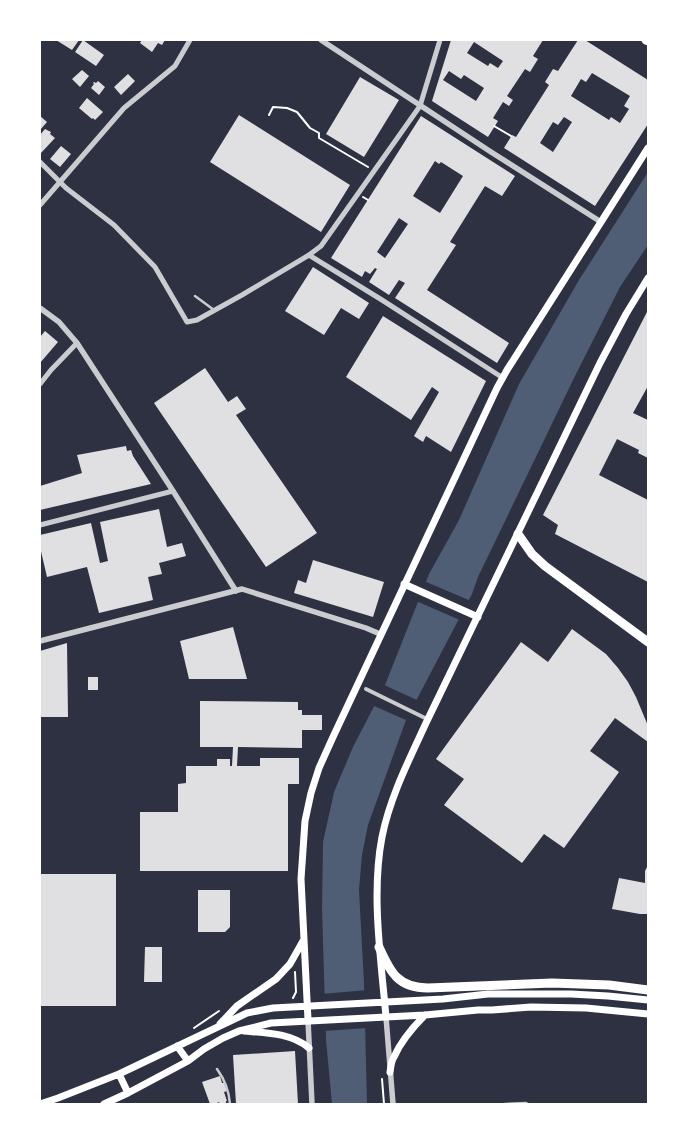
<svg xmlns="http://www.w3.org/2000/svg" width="688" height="1144" font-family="Ubuntu,sans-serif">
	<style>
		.water { fill: #4f5d75 }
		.pier { fill: #2d3142 }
		.building { fill: #e0e0e3; fill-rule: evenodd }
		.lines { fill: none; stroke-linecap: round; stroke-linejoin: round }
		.path { stroke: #fff; stroke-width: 2 }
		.service { stroke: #caccd0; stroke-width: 2.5 }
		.pedestrian { stroke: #caccd0; stroke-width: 4 }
		.minor { stroke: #caccd0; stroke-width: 5 }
		.tertiary { stroke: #caccd0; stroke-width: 5.5 }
		.secondary { stroke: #fff; stroke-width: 7 }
		.motorway { stroke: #fff; stroke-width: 9 }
	</style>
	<rect width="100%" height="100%" fill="#2d3142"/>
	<path class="water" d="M648,172V245L620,287L575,376L478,577L472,594L406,720L368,825L362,855L359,890L364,982L367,1104H332L326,1040L322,909L323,842L334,792L353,747L385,685L429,574L459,520L519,384L579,280Z"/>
	<path class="pier" d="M424,581L471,601L460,620L416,601Z
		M382,684L419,701L408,722L406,720L372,705Z
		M367,990L368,1028L323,1031L322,994Z"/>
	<path class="building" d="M56,40H79L72,50Z
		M83,40L104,55L96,66L75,52Z
		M142,40H165L162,45L158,43L152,52L140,43Z
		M451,40H543L533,56L538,59L530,72L525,69L507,96L513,100L509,106L503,102L493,118L498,121L488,137L432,101ZM474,42L503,61L498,68L490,63L488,66L467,53ZM449,71L461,79L464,75L484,88L476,101L443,80Z
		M578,40H585L648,80V124L595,206L504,148L512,135L516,137L549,85L545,82L553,69L558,71ZM592,73L630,96L624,106L629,109L620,123L611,117L609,120L571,96L581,79L586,82ZM564,117L572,122L553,152L540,143L553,122L558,125Z
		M82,70L89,76L80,87L72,79Z
		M128,74L135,81L121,95L114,87Z
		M360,77L399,100L364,157L326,134Z
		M98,81L105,87L99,95L91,88L94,84L93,83L94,82L96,83Z
		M87,98L103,112L95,120L93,118L92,119L79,108Z
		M239,115L350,185L321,232L210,162Z
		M40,116L47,122L40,130Z
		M421,116L515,176L502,196L485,186L450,242L456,245L427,290L509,343L497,363L395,298L405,283L399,280L389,295L369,282L377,269L375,268L370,274L365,271L362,277L331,258ZM435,161L439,164L441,162L463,176L440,213L413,196ZM399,218L408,224L385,258L377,252Z
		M45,129L51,132L50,134L55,138L41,153L40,152V135Z
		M61,146L71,154L60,167L50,159Z
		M313,267L369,303L359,319L341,308L324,335L285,311Z
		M648,310V386L633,413L648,420V458L638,453L639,450L617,439L599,475L648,500V582L555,534L558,525L543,515Z
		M383,316L486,381L451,452L426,436L423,442L414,436L439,392L432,387L411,420L346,377Z
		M45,331L58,342L40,363V337Z
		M205,368L228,402L237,396L246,409L236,415L317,533L266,567L154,403Z
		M126,446L127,451L131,450L133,456L151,484L40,510V486L82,473L77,455Z
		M159,509L167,547L182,543L186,556L159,563L162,574L148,577L153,600L99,613L87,567L47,577L40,547V535L91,523L100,563L108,561L100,522Z
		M313,560L384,582L373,617L294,593L298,580L306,583Z
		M233,627L247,679H189L180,641Z
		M572,629L606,654L618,668L628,682L636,697L646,721L648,726V742L615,718L590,751L619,772L564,848L544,834L522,863L444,805L464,779L436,759L521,642L548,662Z
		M67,643L68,717H40V651Z
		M88,677H98V690H88Z
		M200,701L298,702V710H302V715H322V730H302V748L238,747L237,766H260V758H299V784H288V871H140V812H178V784L186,783V766H217V759H230V766H232L233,747H200Z
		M648,865V914H640L612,909L619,878L645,883V871Z
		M40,874H116V1006H40Z
		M198,890H230V927L225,932H198Z
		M145,947H162V982H144Z
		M295,1051L298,1104H236L233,1055Z
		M220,1076L222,1083H224L227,1091L224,1092L227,1101H226V1103L223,1104H220L219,1102L215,1104H210L202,1082Z"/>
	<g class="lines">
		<path class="path" d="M269,115L273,107L287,108L297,112L310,128L319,133V138L368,167
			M494,126L511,136
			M363,197L368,200
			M293,998L296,992L295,972
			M194,1028L219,1011
			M382,1079L384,1104"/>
		<path class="service" d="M195,296L214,310
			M217,1069C225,1080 229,1090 230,1104
			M505,1104L526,1103L528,1104"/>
		<path class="pedestrian" d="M366,689L425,718"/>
		<path class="minor" d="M40,162L66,188L114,225L155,267L187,322L197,320L242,295L309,255L321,246L420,106L440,40
			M40,205L124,108L175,66L190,40
			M309,255L382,300L503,378
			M40,384L51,370L77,343
			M40,525L173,491"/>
		<path class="tertiary" d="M321,40L491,152L601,222
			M40,308L59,322L77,343L173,491L236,591
			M40,641L242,589L366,628L380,634
			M386,1017L393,1104
			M308,1020L312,1104"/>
		<path class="secondary" d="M404,584L478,617
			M386,1017C381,959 371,894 382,837C390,797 409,760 426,723L600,363L626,314L648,278
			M308,1020L301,879L305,821L311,793L319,768L333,737L497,388L507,370L648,148
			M220,1024L237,1006L276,979L290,964L303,941
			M244,1031C267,1033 291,1033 309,1048
			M177,1046L188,1061
			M390,1072C391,1067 391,1061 394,1057C401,1041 413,1027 425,1015
			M119,1074L128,1093
			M40,1104L58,1098L119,1074L247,1013L273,1008L443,999L488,994H571L608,996L648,1000
			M104,1104L128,1093L188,1061L204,1049L223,1038L239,1031L271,1023L425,1015L478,1010H492L531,1007L586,1008L648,1014"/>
		<path class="motorway" d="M646,40L648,41
			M518,534L532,554L545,566L648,642
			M379,947C390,971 397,988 428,988L552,983L609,985L648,990"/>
	</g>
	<rect width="688" height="1144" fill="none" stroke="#ffffff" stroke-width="82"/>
</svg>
